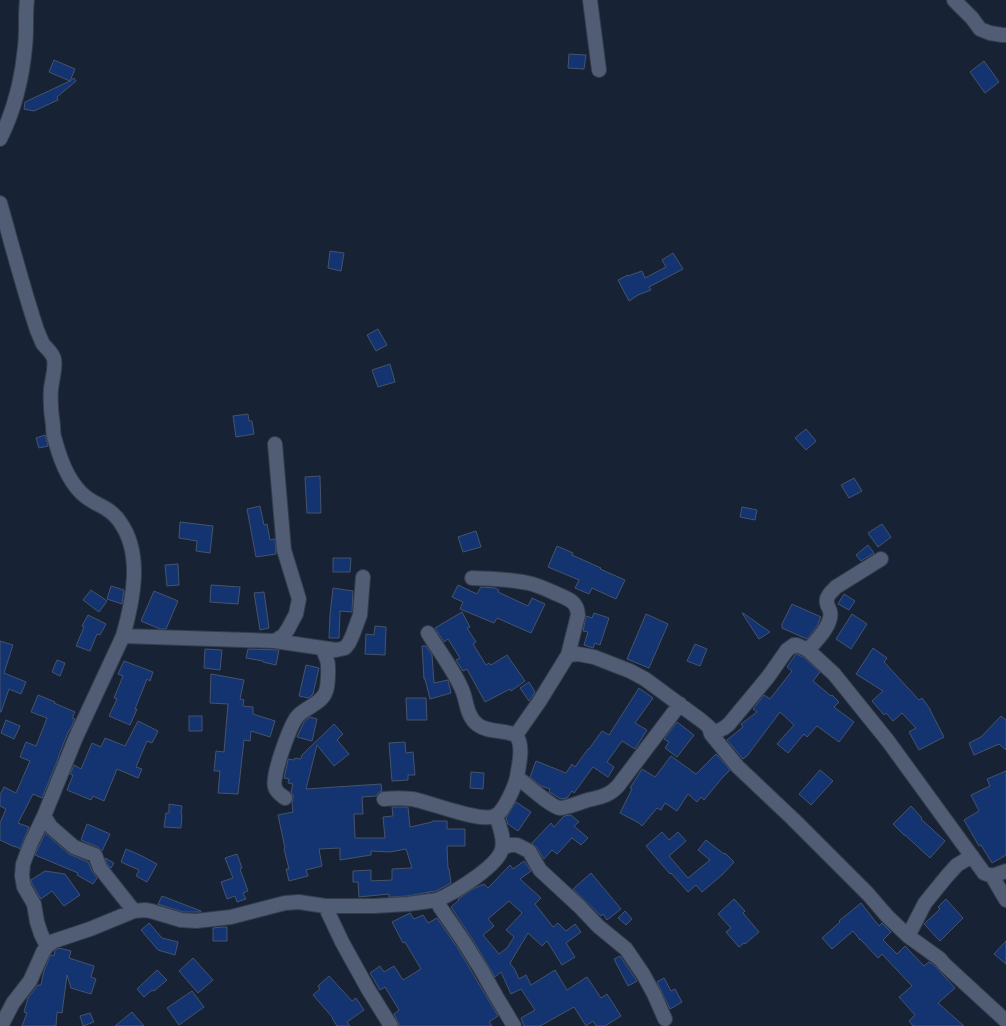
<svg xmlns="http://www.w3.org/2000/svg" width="1006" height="1026" font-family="'Zilla Slab',serif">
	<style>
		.building { fill: #133471; stroke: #46536a; fill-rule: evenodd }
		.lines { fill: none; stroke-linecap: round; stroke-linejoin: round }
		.minor-casing { stroke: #353d4d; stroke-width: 16 }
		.minor { stroke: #505d74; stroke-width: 14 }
	</style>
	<rect width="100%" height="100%" fill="#172235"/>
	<path class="building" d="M569,54L586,55L584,69L568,68Z
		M54,60L75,69L70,81L74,78L76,81L57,97L58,100L34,111L24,109L25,102L70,81L49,72Z
		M984,61L999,82L985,93L970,72Z
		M330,251L344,253L341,271L328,268Z
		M673,253L683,269L649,287L651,290L638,295L629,301L618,280L628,275V276L642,271L645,278L666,267L662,260Z
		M378,329L387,345L376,351L367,335Z
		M390,364L395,382L378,387L372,370Z
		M248,414L249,421H252L254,434L236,437L233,416Z
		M806,429L816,441L806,450L795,438Z
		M45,435L48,446L39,448L36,438Z
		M320,476L321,513H307L305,477Z
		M854,478L862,491L849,498L841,485Z
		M260,506L264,525L267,524L270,540L275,539L276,554L256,557L247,509Z
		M742,507L757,510L755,520L740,517Z
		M180,522L213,526L210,553L196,551L197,541L179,538Z
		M882,524L891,537L878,547L868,533Z
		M476,531L481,547L463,552L458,537Z
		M868,545L874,553L861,561L856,555Z
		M557,546L573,553L572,555L601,568L600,569L625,580L616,599L592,588L589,594L575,588L579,580L548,567Z
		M333,558H351L350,572H333Z
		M178,564L179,585L167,586L165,565Z
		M211,585L240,587L238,604L210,602Z
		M458,585L477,594L481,587L495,588L499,590L498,592L528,606L532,598L545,604L531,633L497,618L494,623L460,609L463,602L452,597Z
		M111,586L124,590L122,604L107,599Z
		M333,588L353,591L352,612L340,611L339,638H329L330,615Z
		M91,590L107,601L99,612L83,600Z
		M154,591L178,601L166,629H160L141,621Z
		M264,592L269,628L260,630L254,593Z
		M844,594L855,601L849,610L838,604Z
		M792,604L821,617L817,626L807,639L782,628V624Z
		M462,612L470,627L467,628L476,642L473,644L486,665L489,663L491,665L507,655L525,681L511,691L510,689L485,702L467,669L463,671L456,660L460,658L448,639L444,642L435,628Z
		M594,613L609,618L600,645L595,643L593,648L584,645L588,632L583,631L586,616L592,618Z
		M742,613H743L770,632L759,639Z
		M646,614L668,624L649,668L627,659Z
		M852,614L867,624L851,649L836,639Z
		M88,615L106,624L100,635L97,634L90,651L76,646L84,627L82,626Z
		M375,626L386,627L385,655L365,654L366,634L374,635Z
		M0,641L13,645L4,673L26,682L21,694L9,689L1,712H0Z
		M695,644L707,649L700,666L687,661Z
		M422,646H426L432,655L434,683L448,680L451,693L430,699L425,679H424Z
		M873,648L887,658L884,662L919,700L922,698L930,709V710L944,737L919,750L909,732L916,728L902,713L893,721L886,713L884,715L872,701L883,691L856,674Z
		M205,649L222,650L220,670L204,668Z
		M248,649L279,650L276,665L263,662V661L246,658Z
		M796,654L803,657L820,672L813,681L831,696L832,695L839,702L834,707L854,722L839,742L817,726L807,737L804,734L788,753L777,744L794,725L780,712L747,756L743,759L727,740L743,727L741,724L757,712L753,709L764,695L770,699L792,671L787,667Z
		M57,660L65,663L60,676L52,672Z
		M124,661L153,672L150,681L147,679L135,709H137L130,725L109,716L117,699L114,698L123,676L118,674Z
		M306,665L319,668L313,694L309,698L299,696Z
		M211,674L244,680L240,699L244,700L243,706L253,707V714L275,721L270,737L251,731L250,741L244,740L238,794L218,793L220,771H214L216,751L224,752L228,704L210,703Z
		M529,682L535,692L529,701L520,688Z
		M639,688L653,698L635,723L647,730L635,749L622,741L607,762L614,767L608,777L593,767L574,793L572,791L567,798L561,799L549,792L550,789L541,786L530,777L536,761L566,773L572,764L575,767L588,749H589L602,731L609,735Z
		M38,695L55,702L54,703L75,712L72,718L75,719L70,730H69L59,755L58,759L42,798L33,794L18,823L29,827L20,849L15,846V847L0,840V823L6,809L0,806V795L4,787L16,793L30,761L20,757L26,742L36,746L47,718L31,712Z
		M406,698H426L427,720H407Z
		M189,716H202V731H189Z
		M1001,716L1006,720V750L999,744L974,755L969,743L981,737Z
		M310,717L317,719L312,741L297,737L304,722Z
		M6,720L20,726L14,739L1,733Z
		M138,721L158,731L152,743L147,741L136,767L142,769L138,778L117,769L104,801L93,796L91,800L67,790L73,775L70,774L74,765L81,769L92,743L101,747L105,738L125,746Z
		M677,722L694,735L677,757L665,748L669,742L664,739Z
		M334,724L343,734L337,740L349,754L334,766L317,745L306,789L381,784L382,791L379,792L376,796L362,797L363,814H354L355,838H385L383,817L393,816L392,807H408L410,827L432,822V821H447V829H465V846H447L448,869H449L451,883L436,891L429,892H430L407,896L389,897V894L359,897L358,882H353V871L371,870V881L392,880V869L412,868L406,849L390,852L371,851V855L340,860V848L319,849L322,866L306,870L308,876L289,881L286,869H289L284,849L285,848L278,815L293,812L292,803L293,799V795L291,792L293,784L288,783L289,779L284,778L287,765L288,759L294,760L295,758L301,759L302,755Z
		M405,742L406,753L413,752L415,775H408V780L392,781L389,743Z
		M716,754L730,770L722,778L704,800L701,797L697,802L688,794L677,811L665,803L661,810L657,808L642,826L639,823L620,813L632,789L630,788L642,769L655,777L671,756L696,774Z
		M820,770L833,781L811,805L799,794Z
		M1006,771V855L992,863L981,845L979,846L964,820L979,811L971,795L990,786L987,779Z
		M471,772L484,773L483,789L470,788Z
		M516,802L531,812L518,831L508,824L506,818Z
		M169,804L182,806L181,814L182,815L181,828L164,827L166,813H169Z
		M911,806L922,818L921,819L945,841L930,858L905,835H904L893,824Z
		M571,815L579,822L574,826L588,838L581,845L572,838L557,854L552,850L544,859L536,847L532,843L551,823L554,827L564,816Z
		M87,824L110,834L102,851L98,847L81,840Z
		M662,832L669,840L678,832L686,841L669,856L688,878L710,860L698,850L706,840L724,854L725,853L734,862L723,874L702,892L696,885L688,892L671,873L670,874L646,846Z
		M45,833L69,854L88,862L92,871L97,878L93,884L77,875L78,873L35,855Z
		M126,849L140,855L157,864L147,882L136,876L139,870L121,862Z
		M237,854L242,868L240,869L248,891L243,893L246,899L237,902L235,896L227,899L221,882L233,878L225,858Z
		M105,858L114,863L111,868L107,864Z
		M524,861L531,871L520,879L541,898L535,904L553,927L558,923L566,931L575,924L581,932L566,943L575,957L562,965L547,941L542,946L528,933L510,963L515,970L519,979L526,975L531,985L555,970L567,990L587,977L601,998L607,994L621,1016L605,1026H596L593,1021L586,1026L574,1007L540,1026H524L521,1018L535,1010L521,989L511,994L501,972L495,977L471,937L451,907L459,900L458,899L473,889L484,884L488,888L510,865L513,869ZM509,901L522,913L506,930L514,937L507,948L499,954L483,935L494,926L488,919Z
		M45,871L65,874L80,895L64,906L52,891L41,899L32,884L31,880Z
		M591,873L621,909L607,920L603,914L601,916L573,889Z
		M162,896L201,911V912H183L158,904Z
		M734,899L745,911L743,913L759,932L745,944L744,943L739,947L726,932L731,928L718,914Z
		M946,899L963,918L940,941L924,924L940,909L938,907Z
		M861,903L879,926L882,923L891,932L883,940L897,954L905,946L924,966L929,962L934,965L955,988L938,1003L964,1026H913L909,1021L915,1015L899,997L912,986L882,954L878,958L860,939V940L853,931L832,949L822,938L840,922L839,921Z
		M625,911L632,919L626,925L618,918Z
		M410,913L414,919L423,915L428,923L437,918L457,947L498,1016L489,1022L492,1026H400L394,1014L399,1010L385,987L380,990L370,973L380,966L384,972L394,966L403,980L421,969L405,942L403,943L392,922Z
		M149,923L162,938L178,942L175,955L158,950L141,930Z
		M222,927H227V941H213V928Z
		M1006,941V964L994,954Z
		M59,948L71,951L69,958L94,966L91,977L96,979L91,994L71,988L67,975L62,1013L57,1012L56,1026H22L27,1013L24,1012L28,998L38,985H41L44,971L50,956L51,955L54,956L55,950Z
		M620,956L637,981L628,986L614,959Z
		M193,958L213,980L198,993L179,971Z
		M157,970L167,980L154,991L152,990L144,997L137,989Z
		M329,976L352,1001L356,998L364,1010L347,1022L350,1026H337L332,1018H333L313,995L320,989L318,986Z
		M664,978L671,991L675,989L682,1002L670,1009L657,982Z
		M192,991L204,1007L179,1025L167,1008Z
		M132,1012L144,1026H115Z
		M90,1013L94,1022L83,1026L80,1016Z"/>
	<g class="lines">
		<g class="minor-casing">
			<path id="minor" d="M590,0L599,70
				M954,0L972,18L980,29L990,33L1002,35H1006
				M0,139C14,111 22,79 25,47C27,31 25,16 27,0
				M0,203C12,245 23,288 37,330C39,335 41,340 43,344C47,349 52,352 54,359C56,369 52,378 51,389C50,401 51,413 53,425C53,430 53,435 55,440C60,459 69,484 86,497C98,506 111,508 120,522C143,554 133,601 123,636L275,641L336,650L345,648L349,643L353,634L360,615L363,577
				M275,444L284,550L299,599L296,614L288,629L284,635L275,641
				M472,578C491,579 510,579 528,583C538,585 548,590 557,594C568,599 577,601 578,615L568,655
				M428,633C439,651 456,673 463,692C467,703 467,717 478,725C487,732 504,730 516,735
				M808,650C816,641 828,629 830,618C832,609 828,610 827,603C825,597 832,591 836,587L881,559
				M711,734L738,767L793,819L868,894L887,916L908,936L940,959L945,965L1006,1021
				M517,777C525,783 551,807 560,808C567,808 581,802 588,800C600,797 609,796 618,786L680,704
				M285,798C281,795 276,792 275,787C271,777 290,726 297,717C305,707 322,704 326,691C328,686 329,665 327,660C326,656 324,652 322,649
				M384,799C393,798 403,798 412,799C430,802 480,823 495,816C504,812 515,786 517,777C519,764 524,746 516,735L539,702L568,655L578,654L594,657L630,671L645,679L702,721L709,727L711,734L724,728L729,724L768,677L787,650L794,645H797L808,650L834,674L888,741L984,873L992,876L1006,900
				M496,815C499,826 505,838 502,849C498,866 454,893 437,900L440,907L464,942L482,971L496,996L514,1026
				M44,816L51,827L74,847L95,855L100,868L134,911
				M503,848L510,845H517L529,851L540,870L580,907L598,926L626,949L643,974L654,994L665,1019
				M992,876L1006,871
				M325,906L342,942L368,989L391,1026
				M908,936L925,903L947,876L957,865L972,856
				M47,946L41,934L37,922L34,904L24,887L22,876L23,864L31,843L44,816L76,737L123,636
				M1,1026L13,1003L30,981L43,952L47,946L54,941L90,929L134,911L145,910L151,911L181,920L196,921L231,917L285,903L299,902L325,906H374L408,904L437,900"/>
		</g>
		<use href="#minor" class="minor"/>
	</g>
</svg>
